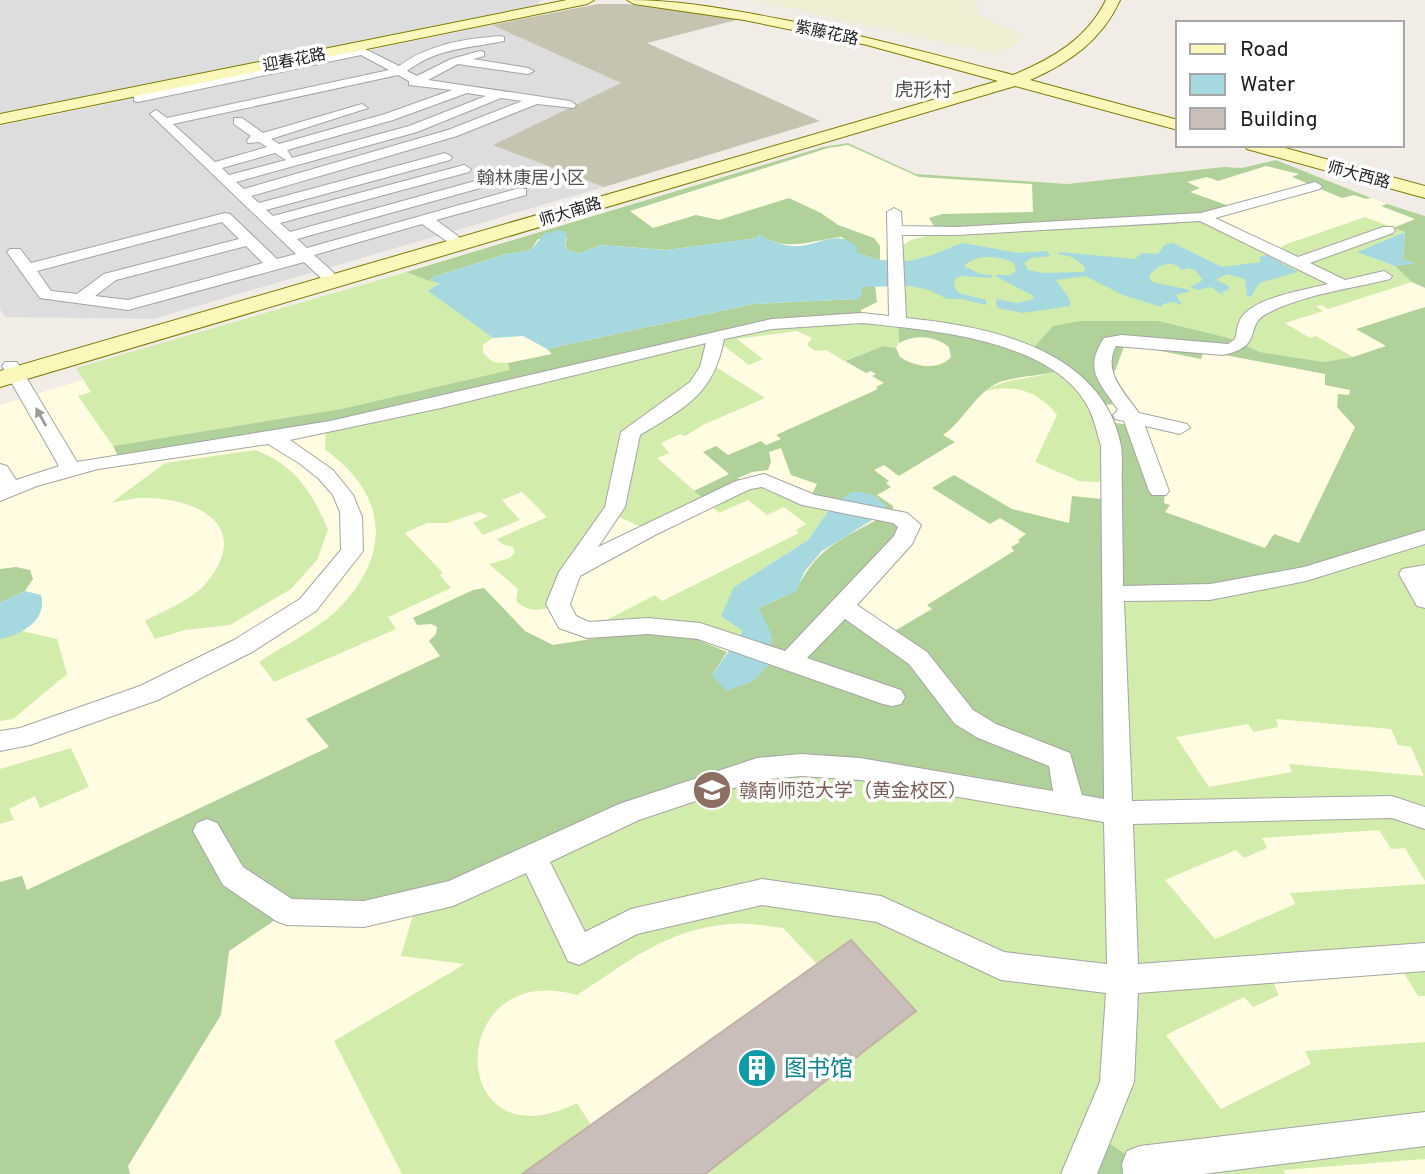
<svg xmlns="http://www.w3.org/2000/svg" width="1425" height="1174" font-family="Overpass,'Noto Sans SC',sans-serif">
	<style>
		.residential { fill: #dedddd }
		.education { fill: #fffce1 }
		.construction { fill: #c6c3b1 }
		.farmland { fill: #f0eed2 }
		.grass { fill: #d2ecac; fill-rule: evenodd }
		.forest { fill: #b0d19a; fill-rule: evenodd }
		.water { fill: #a6d9df }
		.building { fill: #c9beb9; stroke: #c3b1a8; stroke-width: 2 }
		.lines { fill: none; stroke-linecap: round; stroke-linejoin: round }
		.street-casing { stroke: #a4a4a4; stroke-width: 2 }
		.secondary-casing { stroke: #7c7b02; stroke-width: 2 }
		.street { fill: #fff; fill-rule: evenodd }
		.secondary { fill: #fbf7ba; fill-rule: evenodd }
		.oneway { fill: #9b9b9b }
		.labels { text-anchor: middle; stroke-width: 7; stroke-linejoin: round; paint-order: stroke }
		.far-street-label { font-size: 16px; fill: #202020; stroke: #fff }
		.far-neighbourhood-label { font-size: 18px; fill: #535353; stroke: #fff }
		.far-quarter-label { font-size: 19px; fill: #535353; stroke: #fff }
		.education-label { font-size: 19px; fill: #785e54; stroke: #fff; text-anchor: start }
		.near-culture-label { font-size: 23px; fill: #0d838f; stroke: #fff; text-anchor: start }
	</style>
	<rect width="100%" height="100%" fill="#f1ece6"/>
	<path class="residential" d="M0,0H541L535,9L0,116Z
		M492,25L622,83L494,145L604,187L153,319L5,317L0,309V126Z"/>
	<path class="education" d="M848,143L916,174L1067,184L1224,167L1241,168L1276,160L1387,204L1425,216V1174H0V405L184,349L226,325L823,147Z"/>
	<path class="construction" d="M598,4H627L740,19L647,43L820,121L604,187L493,145L621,83L492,25Z"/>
	<path class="farmland" d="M754,0H975L978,5L976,13L1023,35L1015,44L994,54Z"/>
	<path class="grass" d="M1365,217L1405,232L1358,252L1395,266L1412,282L1328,309L1321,305L1316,306L1323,311L1285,323L1310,338L1316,336L1353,357L1324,362L1260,352L1229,338L1159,321H1081L1030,352L898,321L899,343L896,348L883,346L844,361L826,350L815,351L807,345L812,338L797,331L737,339L763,359L749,365L719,342L716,367L765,398L703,425L685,436L680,434L661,443L669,453L657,458L707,502L764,480L833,504L808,540L734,587L743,631L734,643L700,631L587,630L655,595L662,601L799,533L796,530L806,524L784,507L767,515L748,500L719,513L707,502L647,530L611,513L558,604C542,611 529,613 516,601L518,589L489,564L510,558L515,552L513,547L502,544L497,539L547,517L522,492L502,500L520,520L483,535L473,523L488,516L480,512L447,523H427L405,533L443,573L440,575L451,588L388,617L396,629L274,682L259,662C283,646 314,631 335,612C376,573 393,522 353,475C345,465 334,457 325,449L326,427L772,324L897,320L895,250L911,240L926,236L1177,224L1195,219L1267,255L1287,244Z
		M406,272L441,282L429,291L493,338L483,345V353L493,362L508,363L511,370L341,409L113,446L78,396L91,392L76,368Z
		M1062,369L1097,405L1112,483L1079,481L1035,462L1057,415C1039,392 1015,383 985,391C1009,376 1036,380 1062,369Z
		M256,450C295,466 312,491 328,530L317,560L291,589L230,625L185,630L155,639L145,621C167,609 196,599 211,577C249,524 196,499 148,498C136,497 123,501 111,503L165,463Z
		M1425,537V881L1405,848L1391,849L1379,830L1262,838L1267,848L1244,858L1236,850L1165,880L1215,939L1295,904L1290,893L1425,884V996H1418L1404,973L1273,982L1279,995L1253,1007L1244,997L1166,1035L1221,1109L1311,1064L1305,1051L1425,1042V1159L1284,1170L1285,1174H705L916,1011L851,941L817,964L783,928C766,926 746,922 729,924C664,930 629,962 577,995C444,957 445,1169 577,1103L591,1125L522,1174H402L334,1041L465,964L401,956L417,901L1112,594ZM1276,719L1391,729L1398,745L1411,747L1424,776L1289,764L1292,772L1209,787L1176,737L1248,724L1254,732L1278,727Z
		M22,631L57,639L67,674L13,719L0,721V639Z
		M71,748L89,787L40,808L35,796L9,809L14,820L0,824V769Z"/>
	<path class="forest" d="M848,143L916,174L1067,184L1224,167L1241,168L1276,160L1371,198L1366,199L1354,195L1342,198L1292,177L1299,174L1266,166L1218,181L1207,177L1187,182L1200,188L1190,192L1235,208L1177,224L940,236L929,218L942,214L1033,212L1032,184L919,177L848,145L828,148L630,211L653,228L696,215L719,220L789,198L821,213L838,225L874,238L880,246V260L857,253L842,237C809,240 791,253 758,235V238L666,250L601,245L580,253L569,251L565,246L567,238L538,239L531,250L506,254L433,277L430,281L406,272L823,147Z
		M1387,204L1425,216V288L1412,282L1395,266L1413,263L1403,259L1405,232L1393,228L1415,219L1381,206Z
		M875,285L877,302L861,310L862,318L772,324L351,422L120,461L113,446L341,409L510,370L508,363L552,354L547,349L753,304L858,299L861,287Z
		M1425,307V537L1210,592L1112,594L1120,813L860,769H757L453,893L287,912L229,951L221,1015L128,1166L130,1174H0V882L22,876L27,890L329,747L306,719L440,656L429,641L436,634L437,627L431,624L417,625L413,618L473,590L484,588L525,631L553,645L648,630L696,639L727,652L712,675L762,617L759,608L796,591C816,548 840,540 880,518L809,500L817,484L791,475L781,448L769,452L771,462L768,470L752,472L738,478L743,485L707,502L694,491L729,474L703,452L716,446L728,455L761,441L766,445L781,439L776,435L878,389L876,387L884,383L872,376L876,374L871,371L866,373L845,361L883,346L896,348L900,357C915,367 938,371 951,357L949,347C935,336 915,334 899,343L898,320L1030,352L1053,326L1081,321H1159L1229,338L1260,352L1324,362L1353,357L1386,346L1356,329ZM1125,344L1201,359L1204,351L1325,374V385L1350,390L1349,395L1338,394L1337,407L1355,427L1299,543L1274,534L1265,548L1165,512L1170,505L1164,503L1165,490L1136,426L1103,421L1111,500L1072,496L1069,523L1012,509L954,475L932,488L990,524L1000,518L1026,534L1018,540L1020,542L1011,547L1014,551L927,605L932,609L891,633L844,606L910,525L892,516L893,506L877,495L891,487L886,483L889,481L874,470L884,465L899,476L955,442L943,435C964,421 978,388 1003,381C1022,375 1042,377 1062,369L1097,405L1119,404L1094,368L1115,371Z
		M16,567L30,570L33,579L25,591L0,603V569Z
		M1095,1134L1140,1164L1141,1174H1079Z"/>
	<path class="water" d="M558,230L567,232L565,247L569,251L580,253L601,245L666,250L757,238L759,234C770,242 786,247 800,246C822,244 837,229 857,247V253L880,260L909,261L929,256L962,243L1019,253L1047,251L1050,256L1032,258L1024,263L1028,270L1045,273L1084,272L1085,267L1072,257L1058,254L1059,252L1135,259L1141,253L1158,254L1164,245L1173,243L1222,267L1261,262L1259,257L1267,255L1298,272L1259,283L1251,297L1247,296L1245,279L1227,274L1216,280L1229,286V290L1222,292L1224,296L1211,287L1197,290L1190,287L1203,280L1196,271L1189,268L1181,270C1174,259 1157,264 1149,276L1151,281C1164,286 1184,287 1191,291L1176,295L1182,305L1173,302L1163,304L1161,307L1123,295L1085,276L1056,280L1070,300V306L1023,313L997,308L996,299L1017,303L1034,299L1032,295L997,277L996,275H1011L1016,271L1014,263C999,255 975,254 964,266L980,274L991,275L992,278L961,276L955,279L954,286L959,293L986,300V305L962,299H947L929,290L911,286L861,287L862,294L859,299L753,304L547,349L523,336L493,338L428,291L440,283L430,281L433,277L506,254L531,250L544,234Z
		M1405,232L1403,259L1415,264L1395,266L1357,252Z
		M852,492C867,492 876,494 886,506L882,514L822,551L805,571L796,591L759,608L772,636L768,666L752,682L726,691L712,675L743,631L721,616L734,587L808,540L833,504Z
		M25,591L41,595C48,620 21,635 0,639V603Z"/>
	<path class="building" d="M851,940L916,1011L705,1174H522Z"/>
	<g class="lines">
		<g class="street-casing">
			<path id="street" d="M500,36L504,37V41C469,48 437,48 407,71L417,76L451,59L480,51L484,52V56L473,59L528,68L534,71L528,74L458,64L428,80L570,101L576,105L574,108L537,104L457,136L251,196L259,203L445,153L452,157L450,160L266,210L273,216L464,165L471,169L469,172L280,223L290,232L486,178L493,182L491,185L297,239L307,248L516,189H526V195L436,220L458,236L460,239L458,242H448L422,224L314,255L333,272L335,275L333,278H321L304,262L128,310L40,298L7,252L10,249H20L31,263L225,213L230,214L277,259L296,254L150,114L156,110L167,118L389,70L361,55L138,102L134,101V95L363,48L399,66C429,44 464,39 500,36ZM398,75L409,81V85L452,90L385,114L279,144L271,139L368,108L362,104L263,133L242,118H234V124L251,136L247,140L248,143L259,142L267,147L215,162L173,124ZM467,93L486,96L409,126L292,158L287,150L393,120ZM501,98L522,101L448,130L244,189L236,182L417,132ZM275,153L286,160L229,175L222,168ZM222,222L239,239L104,274L77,294L51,291L37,271ZM246,246L263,263L128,300L95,296L116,280Z
				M1315,182L1322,186L1320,189L1215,218L1298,257L1383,227H1393L1395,230L1393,233L1310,263L1345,280L1384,271L1392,276L1390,279C1350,289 1306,294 1270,312C1241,325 1267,346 1223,355L1116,346C1102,372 1125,393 1139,413L1187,424L1190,428L1180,434L1145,426L1169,491L1166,495H1152L1149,491L1124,421L1115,419L1113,415L1118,410C1100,383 1083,370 1104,338L1122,335L1228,344L1235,339C1237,332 1237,325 1241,318C1255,297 1305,290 1328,284L1200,221L957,235H902L906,318C988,326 1103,349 1121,446C1123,460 1121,475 1122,489C1122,521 1123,554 1123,586L1210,584L1304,567L1425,530V544L1306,581L1210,600L1124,601L1132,801L1392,796L1425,807V829L1392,818L1133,824L1138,964L1425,943V971L1138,993L1134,1082L1097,1174H1061L1100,1082L1106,993L1001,980L877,922L762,905L637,934L579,965L568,961L526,873L453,906L364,927L287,925L276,921L223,885L193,831L197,823L207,819L217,823L243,867L292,899L364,901L449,881L619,804L757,758L801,754L860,758L1053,791L1049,766L978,738L955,724L909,664L845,619L807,658L901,690L905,697L901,704L892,706L883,704L698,639L648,634L587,638L559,628L546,604L559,572L605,507L621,432L690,382L700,367L706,343L441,408L290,440L333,470L353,495L362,517L363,551L316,611L252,652L158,700L30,745L0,751V731L20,728L140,686L234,640L300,599L341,550L340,512L333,495L319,479L299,463L268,444L98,469L37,486L0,501V464L7,466L16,480L59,466L2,366L5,362H17L77,462L330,421L772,319L862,313L889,316L887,212L894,208L901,212L902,226L957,227L1201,213ZM862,323C929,330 1050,339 1087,405C1094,417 1097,433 1101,446L1104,799L1082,795L1070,753L996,724L973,710L927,652L857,605L912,544L921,525L907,513L815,495L764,474L736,481L598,547L625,507L640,435C685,408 714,394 724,339L772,329ZM762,487L802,505L893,523L898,527L894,536L785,651L700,623L648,618L589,622L576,616L570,604L580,576L655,535L750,489ZM801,776L860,780L1104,822L1107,964L1004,952L881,896L762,879L631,909L585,932L550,862L639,820L758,780Z
				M1425,565V608L1417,606L1399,574L1402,569Z
				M1425,1112V1146L1203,1174H1123L1122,1164L1127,1151L1140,1146Z"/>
		</g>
		<g class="secondary-casing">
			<path id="secondary" d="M567,0H594L587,4L0,124V114Z
				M627,0C681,0 733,10 785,20C862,35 937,55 1013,75C1052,59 1087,39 1106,0H1120C1102,40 1069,63 1030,80L1178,120V130L1015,86L0,387V371L998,81L867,45L744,20L634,4Z
				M1244,145H1274L1425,186V198L1247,149Z"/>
		</g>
		<use href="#street" class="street"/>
		<use href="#secondary" class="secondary"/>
	</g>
	<defs><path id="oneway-solid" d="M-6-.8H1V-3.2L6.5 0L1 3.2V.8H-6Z" transform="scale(1.75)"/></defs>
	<use class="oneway" href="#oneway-solid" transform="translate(41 417) rotate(-119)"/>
	<defs>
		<g id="university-disc" transform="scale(2.0125)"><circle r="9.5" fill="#8d6e63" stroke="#fff"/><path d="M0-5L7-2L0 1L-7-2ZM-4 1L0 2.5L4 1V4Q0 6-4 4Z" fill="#fff"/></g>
		<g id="building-disc" transform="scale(2.0125)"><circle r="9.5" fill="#0f9aa8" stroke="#fff"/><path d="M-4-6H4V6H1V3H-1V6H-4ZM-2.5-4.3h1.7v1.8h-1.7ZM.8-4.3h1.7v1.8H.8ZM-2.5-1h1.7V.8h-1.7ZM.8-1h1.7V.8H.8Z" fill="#fff"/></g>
	</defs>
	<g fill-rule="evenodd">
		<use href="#university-disc" x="712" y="790"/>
		<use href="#building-disc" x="757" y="1068"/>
	</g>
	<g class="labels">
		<g class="far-street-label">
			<text transform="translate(827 32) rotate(12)" y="6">紫藤花路</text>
			<text transform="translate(294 59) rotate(-11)" y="6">迎春花路</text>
			<text transform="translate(1359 174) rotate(15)" y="6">师大西路</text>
			<text transform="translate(570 211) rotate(-17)" y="6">师大南路</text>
		</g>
		<g class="far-neighbourhood-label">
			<text x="531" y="184">翰林康居小区</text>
		</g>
		<g class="far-quarter-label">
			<text x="923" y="96">虎形村</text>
		</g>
		<g class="education-label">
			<text x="739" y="797">赣南师范大学（黄金校区）</text>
		</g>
		<g class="near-culture-label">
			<text x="784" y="1076">图书馆</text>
		</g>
	</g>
	<rect x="1176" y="21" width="228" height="126" fill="#ffffff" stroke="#a6a6a6" stroke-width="2"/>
	<rect x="1190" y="44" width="35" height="10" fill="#fbf7ba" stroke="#a6a6a6" stroke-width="2"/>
	<text x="1240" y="56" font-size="21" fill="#202020">Road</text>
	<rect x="1190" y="74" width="35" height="21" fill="#a6d9df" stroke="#a6a6a6" stroke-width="2"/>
	<text x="1240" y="91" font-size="21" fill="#202020">Water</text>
	<rect x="1190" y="108" width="35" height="21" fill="#c9beb9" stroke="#a6a6a6" stroke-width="2"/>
	<text x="1240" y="126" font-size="21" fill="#202020">Building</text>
</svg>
